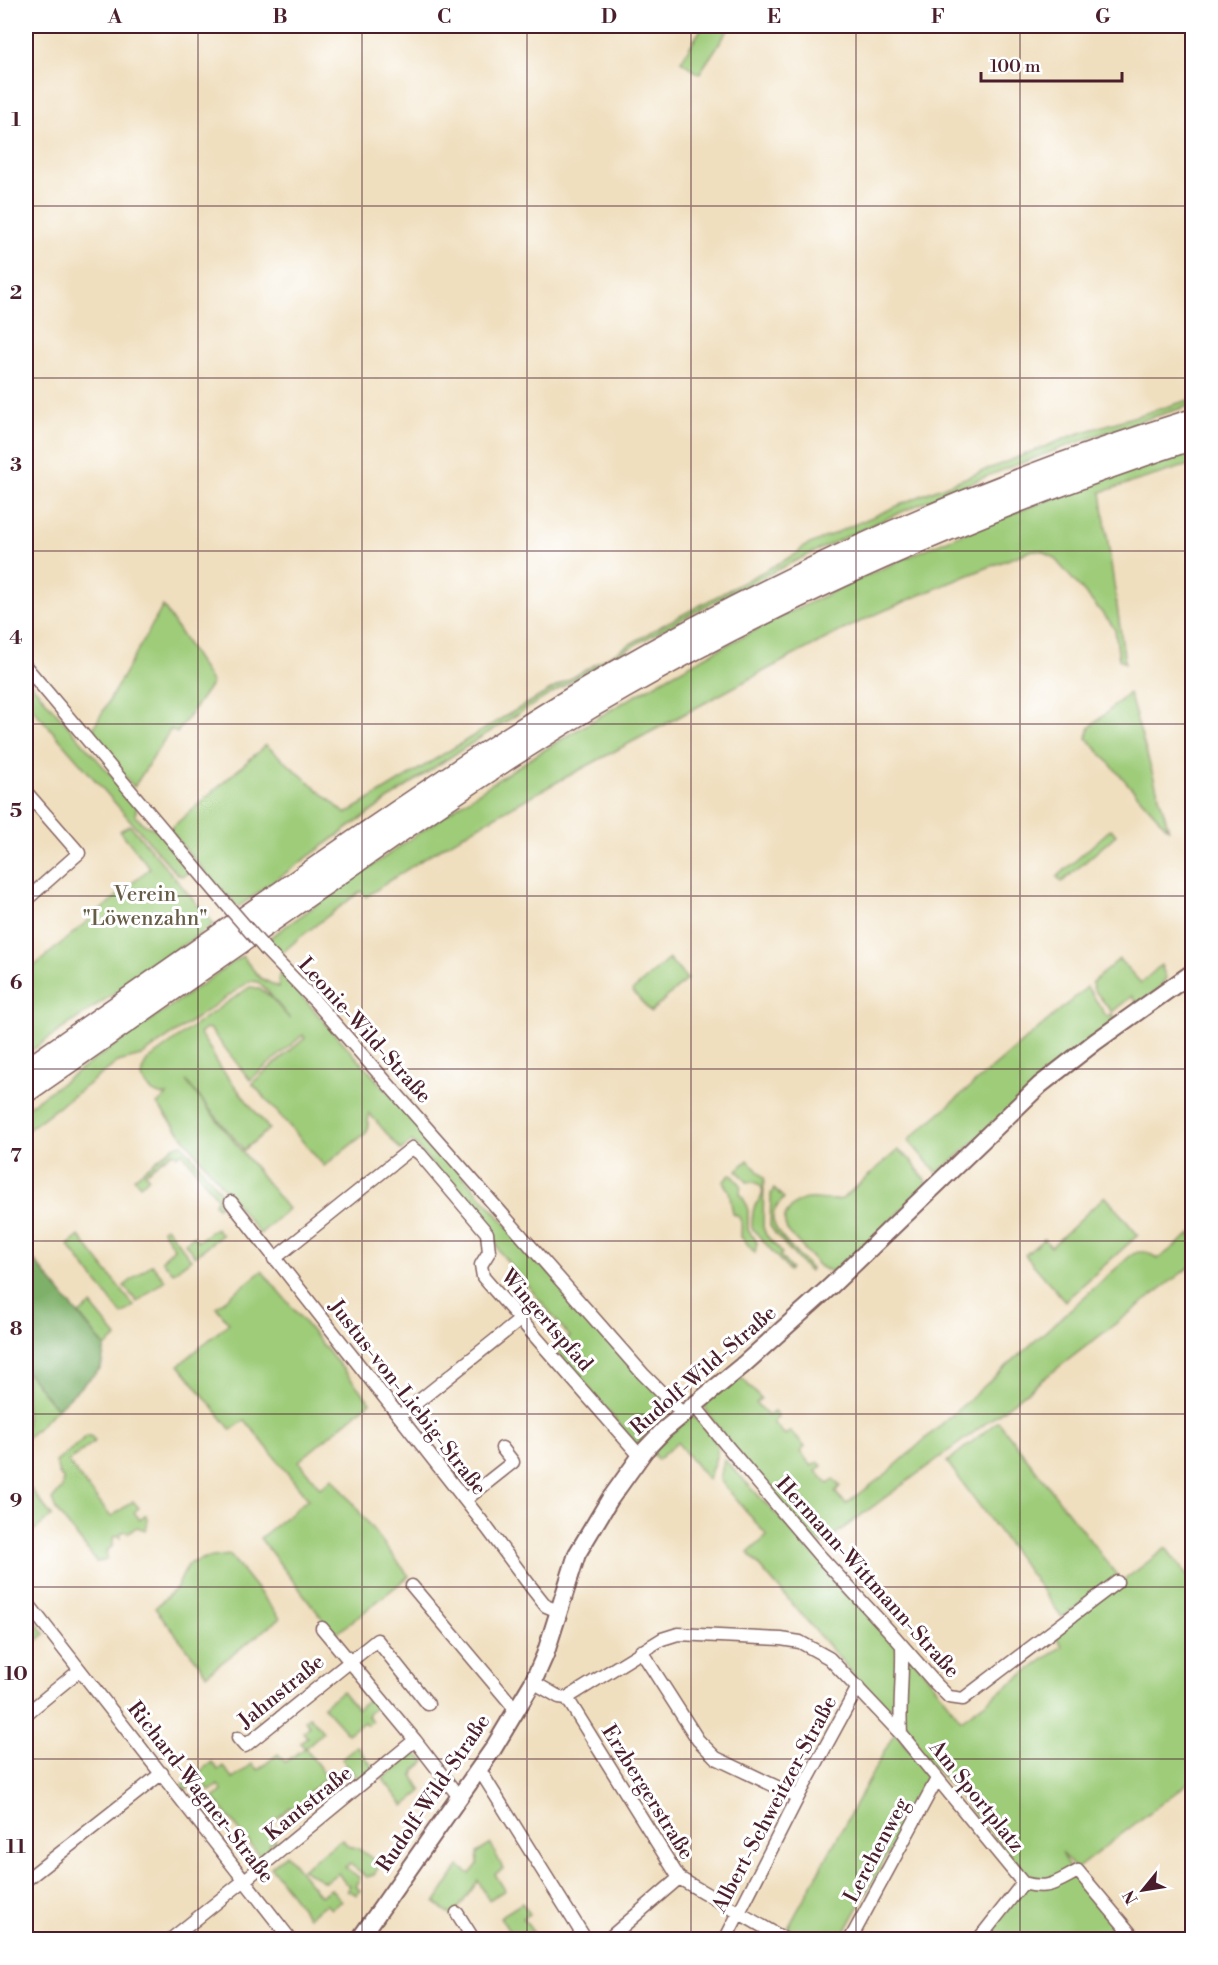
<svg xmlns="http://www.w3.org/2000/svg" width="1218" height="1965" font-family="'Libre Bodoni',serif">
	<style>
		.green { fill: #9ecc79; stroke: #747652; stroke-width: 1.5 }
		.forest { fill: #7eb069; stroke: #64684a; stroke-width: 1.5 }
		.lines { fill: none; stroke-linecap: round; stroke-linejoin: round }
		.street-casing { stroke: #84625f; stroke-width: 15 }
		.secondary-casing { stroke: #84625f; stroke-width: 20 }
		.highway-casing { stroke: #84625f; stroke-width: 24 }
		.street { stroke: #fff; stroke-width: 12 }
		.secondary { stroke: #fff; stroke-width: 16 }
		.highway { stroke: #fff; stroke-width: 21 }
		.street-bridge-casing { stroke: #84625f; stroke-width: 15; stroke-linecap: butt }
		.street-bridge { stroke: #fff; stroke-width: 12 }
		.grid { fill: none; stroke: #4a1f2b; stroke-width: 1.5; stroke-opacity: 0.55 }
		.labels { text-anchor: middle; stroke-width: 6; stroke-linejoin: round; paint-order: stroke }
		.park-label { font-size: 21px; fill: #675c46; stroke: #fff }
		.street-label { font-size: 21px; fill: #4a1f2b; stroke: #fff }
		.neatline { fill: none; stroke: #4a1f2b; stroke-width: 2 }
		.grid-label { font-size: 20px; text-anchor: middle; font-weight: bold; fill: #4a1f2b }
	</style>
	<rect width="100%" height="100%" fill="#fff"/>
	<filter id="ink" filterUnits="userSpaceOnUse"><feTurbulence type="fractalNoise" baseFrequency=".0167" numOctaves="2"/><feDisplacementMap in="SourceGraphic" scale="12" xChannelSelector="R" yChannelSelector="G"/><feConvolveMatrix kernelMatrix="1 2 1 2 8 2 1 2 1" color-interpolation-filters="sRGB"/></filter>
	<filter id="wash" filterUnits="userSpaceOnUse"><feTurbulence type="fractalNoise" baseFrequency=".008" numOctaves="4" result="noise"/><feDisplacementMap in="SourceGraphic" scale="24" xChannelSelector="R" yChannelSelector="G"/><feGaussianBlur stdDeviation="1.35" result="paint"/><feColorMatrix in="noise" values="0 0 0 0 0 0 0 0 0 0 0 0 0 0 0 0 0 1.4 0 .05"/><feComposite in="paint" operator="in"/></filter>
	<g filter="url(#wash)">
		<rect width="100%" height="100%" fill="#f0dfbf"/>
		<path class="green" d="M703,26H731L699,74L681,61Z
			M1192,399V405C927,484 669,613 438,765C370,811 305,860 238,907L228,895L226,896L169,830L266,745L346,814L504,717L665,624L798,553L803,547L927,493L1077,434Z
			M1192,451V464L1101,492L1125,663L1119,659L1115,630L1110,622L1054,558L1043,551L1033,550C970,574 906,599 845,629C777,663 711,700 645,735C550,786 454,835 366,897L361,891L299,938L280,955L266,940C365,872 461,800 564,738C760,618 972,518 1192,451Z
			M163,606L212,683L177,733L171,729L134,787L93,740L94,727Z
			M26,678L137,805L135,816L145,825L159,830L192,868L184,876L178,875L26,701Z
			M1129,693L1169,830L1087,738L1089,728Z
			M130,825L214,924L26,1054V973L150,868L120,831Z
			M1111,829L1116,835L1062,882L1057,877Z
			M242,956L260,978L278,987L280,972L668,1405V1414L656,1422L637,1445L556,1350L570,1337L499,1251L494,1237L412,1141L401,1150L369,1113L367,1132L324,1166L252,1083L305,1038L303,1035L250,1080L210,1029H206L200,1034L212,1052L215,1061L269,1129L244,1150L186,1081L288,1209L260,1234L157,1104L167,1095C155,1097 148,1089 142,1078L144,1066L147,1061L203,1019L250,987C268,987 278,1008 290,1019L268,992L258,982L250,981L141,1056L118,1062L26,1131V1108Z
			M669,959L687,979L651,1012L632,991Z
			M1119,959L1141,983L1161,965L1166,978L1160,988L1138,1004L1132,996L1112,1012L1094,990L1092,983Z
			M1087,987L1107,1017L1112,1014L1116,1019L938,1173L935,1171L908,1140Z
			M182,1144L227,1200L217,1207L214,1203L218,1199L182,1152L177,1156L173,1152L145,1173L149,1178L140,1185L134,1178L173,1147Z
			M898,1150L911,1160L928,1184L840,1270C830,1272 827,1271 819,1266L787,1230C784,1223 783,1218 788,1212C804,1189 820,1204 842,1199Z
			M748,1160L764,1178L763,1227L766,1235L782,1253L780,1256L791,1269L789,1271L752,1228C752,1222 752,1214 754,1208C755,1202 761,1201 762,1195C765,1185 755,1181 747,1182L737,1170Z
			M731,1174L741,1185L740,1193L748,1207V1230L757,1242L755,1253L741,1237C741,1227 744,1217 733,1214L729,1191L723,1182Z
			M774,1189L784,1198C780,1203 774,1208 773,1215C770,1231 801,1257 811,1269L809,1272L777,1236L770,1226L771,1194Z
			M1105,1196L1138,1235L1065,1301L1025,1255L1044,1239L1051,1247Z
			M166,1227L191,1259L173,1273L162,1260L174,1248L162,1230Z
			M216,1228L222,1235L195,1256L185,1243L193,1236L198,1241Z
			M1192,1233V1265L973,1433L822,1544L811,1537C794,1517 705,1421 704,1403L733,1379H743L761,1399L756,1403L768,1416L774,1412L778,1416L773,1422L785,1435L790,1431L805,1447L800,1452L812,1466L818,1462L822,1466L816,1471L828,1484L834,1480L840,1486L835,1492L846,1504L887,1473L1130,1256C1140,1249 1150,1251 1158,1259Z
			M79,1236L134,1306L122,1315L68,1245Z
			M152,1264L165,1280L137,1302L124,1286Z
			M262,1271L370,1402L299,1461L320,1488L333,1478L409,1576L335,1635L260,1538L308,1499L245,1420L231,1430L179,1365L229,1323L216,1307Z
			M91,1305L117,1337L105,1347L79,1314Z
			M26,1371L57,1409L26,1439Z
			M690,1417L697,1418L717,1443V1454L708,1480L677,1442L658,1460L651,1451Z
			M998,1421L1119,1578L1062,1617L947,1462Z
			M87,1436H91L95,1441L68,1462L111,1517L133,1501L139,1508L134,1512L140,1520L146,1515C147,1520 149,1526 145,1530L137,1527L128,1533L125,1531L121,1533L120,1538L117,1535L113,1538V1545C107,1553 105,1547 107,1559L104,1561L96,1562L94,1558L56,1510L52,1500L62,1488L63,1479L59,1474L56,1462Z
			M724,1459L922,1669L961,1720L1062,1646L1054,1634L1166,1548L1192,1582V1780L1076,1869L1061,1853L1070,1870L1130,1939H984L1032,1880L748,1553L767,1536L720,1480Z
			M26,1483L52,1516L26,1537Z
			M230,1555L280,1618L207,1674L155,1608L177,1587L188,1564L205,1558Z
			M26,1609L45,1634L26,1650Z
			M342,1691L357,1709L370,1699L377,1706L367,1715L372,1721L367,1725L364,1722L348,1734L323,1706Z
			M310,1716L323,1732L305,1748L327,1777L310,1791L314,1796L294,1811L290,1807L267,1828L276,1840L269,1845L273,1850L262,1859L214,1798L222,1791L218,1785L210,1791L200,1779L185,1790L181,1786L212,1762L218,1770L223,1766L233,1779L252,1764L258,1770L278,1754L285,1762L305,1748L300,1743L307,1737L303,1732L310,1726L305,1720Z
			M895,1732L930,1777L841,1939H802L787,1930Z
			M357,1746L375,1770L359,1781L342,1759Z
			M416,1753L425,1762L414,1771L415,1773L412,1775L422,1791L404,1806L383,1779L413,1754Z
			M342,1839L348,1846L357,1848L380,1864L374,1875L367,1877L350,1864L345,1867L360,1878L355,1886L360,1890L357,1895L347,1890L350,1885L345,1883L338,1873L325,1882L302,1869Z
			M491,1844L503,1869L495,1874L505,1890L489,1900L478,1881L453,1916L435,1903L459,1866L470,1874L478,1864L477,1853Z
			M286,1854L320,1896L331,1889L342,1901L331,1909L326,1904L308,1917L271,1867Z
			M522,1903L530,1914L523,1918L538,1939H506L512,1936L500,1917Z"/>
		<path class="forest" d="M29,1254L105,1347L101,1368L57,1409L26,1371V1257Z"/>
	</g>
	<g filter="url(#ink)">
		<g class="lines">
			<g class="street-casing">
				<path id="street" d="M26,667L226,904
					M26,792L79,853L26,900
					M266,950L315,1001L643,1374L683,1414
					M231,1202L487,1528L531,1587L546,1606L558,1611
					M274,1259L412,1148L420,1154L487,1233L489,1252L481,1265L483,1277L640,1456
					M694,1405L727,1446L819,1555L893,1635L935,1683L949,1697L963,1699L1117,1582
					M400,1416L520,1320
					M465,1500L513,1462L502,1448
					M412,1586L516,1710
					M26,1601L291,1940
					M322,1628L415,1740L459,1797
					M641,1651L698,1740L716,1758L798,1797
					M533,1682L559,1697L567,1698L662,1639L678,1634L781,1639L800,1642L829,1658L901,1734L1023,1883
					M567,1698L679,1878L786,1940
					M26,1714L80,1670
					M901,1734C899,1704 903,1676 902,1646
					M238,1738L245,1746L377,1640L428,1704
					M479,1769L586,1940
					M26,1880L162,1773
					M1023,1883C1049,1890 1055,1883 1078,1871L1136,1940
					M457,1913L474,1940
					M170,1940L246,1879L415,1740
					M607,1940L679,1878
					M725,1940L798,1797L858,1687
					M850,1940L937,1779
					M978,1940L1023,1883"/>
			</g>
			<g class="secondary-casing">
				<path id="secondary" d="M359,1940L493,1749L533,1682L545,1655L577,1554L610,1499L645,1450L664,1430L742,1366L831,1286L1040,1085L1095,1042L1192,973"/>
			</g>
			<g class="highway-casing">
				<path id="highway" d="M26,1070C131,997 235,923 341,850C430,789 519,728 612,674C795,568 991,482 1192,420
					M26,1092C123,1024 222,956 319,888C419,818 518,748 624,688C805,585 995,504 1192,439"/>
			</g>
			<use href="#street" class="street"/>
			<use href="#secondary" class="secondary"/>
			<use href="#highway" class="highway"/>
			<g class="street-bridge-casing">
				<path id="street-bridge" d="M226,904L266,950"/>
			</g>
			<use href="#street-bridge" class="street-bridge"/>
		</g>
	</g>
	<path class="grid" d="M198,26V1940M362,26V1940M527,26V1940M691,26V1940M856,26V1940M1020,26V1940M26,206H1192M26,378H1192M26,551H1192M26,724H1192M26,896H1192M26,1069H1192M26,1241H1192M26,1414H1192M26,1587H1192M26,1759H1192"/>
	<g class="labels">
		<g class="park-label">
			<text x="145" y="901">Verein<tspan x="145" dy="24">"Löwenzahn"</tspan></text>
		</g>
		<g class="street-label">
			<text transform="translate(365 1030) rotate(48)" y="7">Leonie-Wild-Straße</text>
			<text transform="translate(547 1320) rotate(49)" y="7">Wingertspfad</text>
			<text transform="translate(703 1370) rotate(-41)" y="7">Rudolf-Wild-Straße</text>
			<text transform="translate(408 1397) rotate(52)" y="7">Justus-von-Liebig-Straße</text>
			<text transform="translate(868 1577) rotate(48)" y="7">Hermann-Wittmann-Straße</text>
			<text transform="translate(281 1691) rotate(-39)" y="7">Jahnstraße</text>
			<text transform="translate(201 1792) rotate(52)" y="7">Richard-Wagner-Straße</text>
			<text transform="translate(648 1792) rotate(58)" y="7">Erzbergerstraße</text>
			<text transform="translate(433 1793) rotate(-56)" y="7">Rudolf-Wild-Straße</text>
			<text transform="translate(977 1796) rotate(51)" y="7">Am Sportplatz</text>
			<text transform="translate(308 1803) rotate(-39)" y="7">Kantstraße</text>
			<text transform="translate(774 1804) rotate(-62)" y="7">Albert-Schweitzer-Straße</text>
			<text transform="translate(876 1850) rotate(-62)" y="7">Lerchenweg</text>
		</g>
	</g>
	<rect width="1218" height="1965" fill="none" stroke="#fff" stroke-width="66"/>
	<g transform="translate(1143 1890) rotate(240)" stroke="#ffffff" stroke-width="4.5" paint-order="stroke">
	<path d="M0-4.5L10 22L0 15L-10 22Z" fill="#4a1f2b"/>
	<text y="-9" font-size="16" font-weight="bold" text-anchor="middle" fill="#4a1f2b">N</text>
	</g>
	<path d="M981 72v9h141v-9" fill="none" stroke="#4a1f2b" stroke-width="3"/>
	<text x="990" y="72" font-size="18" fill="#4a1f2b" stroke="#ffffff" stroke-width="4.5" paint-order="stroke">100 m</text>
	<rect x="33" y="33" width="1152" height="1899" class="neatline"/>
	<g class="grid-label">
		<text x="115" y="23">A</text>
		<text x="280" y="23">B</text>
		<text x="444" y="23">C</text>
		<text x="609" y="23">D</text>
		<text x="774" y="23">E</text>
		<text x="938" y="23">F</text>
		<text x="1103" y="23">G</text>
		<text x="16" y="126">1</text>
		<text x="16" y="299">2</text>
		<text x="16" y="471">3</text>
		<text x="16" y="644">4</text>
		<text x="16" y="817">5</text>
		<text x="16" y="989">6</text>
		<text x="16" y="1162">7</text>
		<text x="16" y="1335">8</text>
		<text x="16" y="1507">9</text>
		<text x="16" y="1680">10</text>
		<text x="16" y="1853">11</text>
	</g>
</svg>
